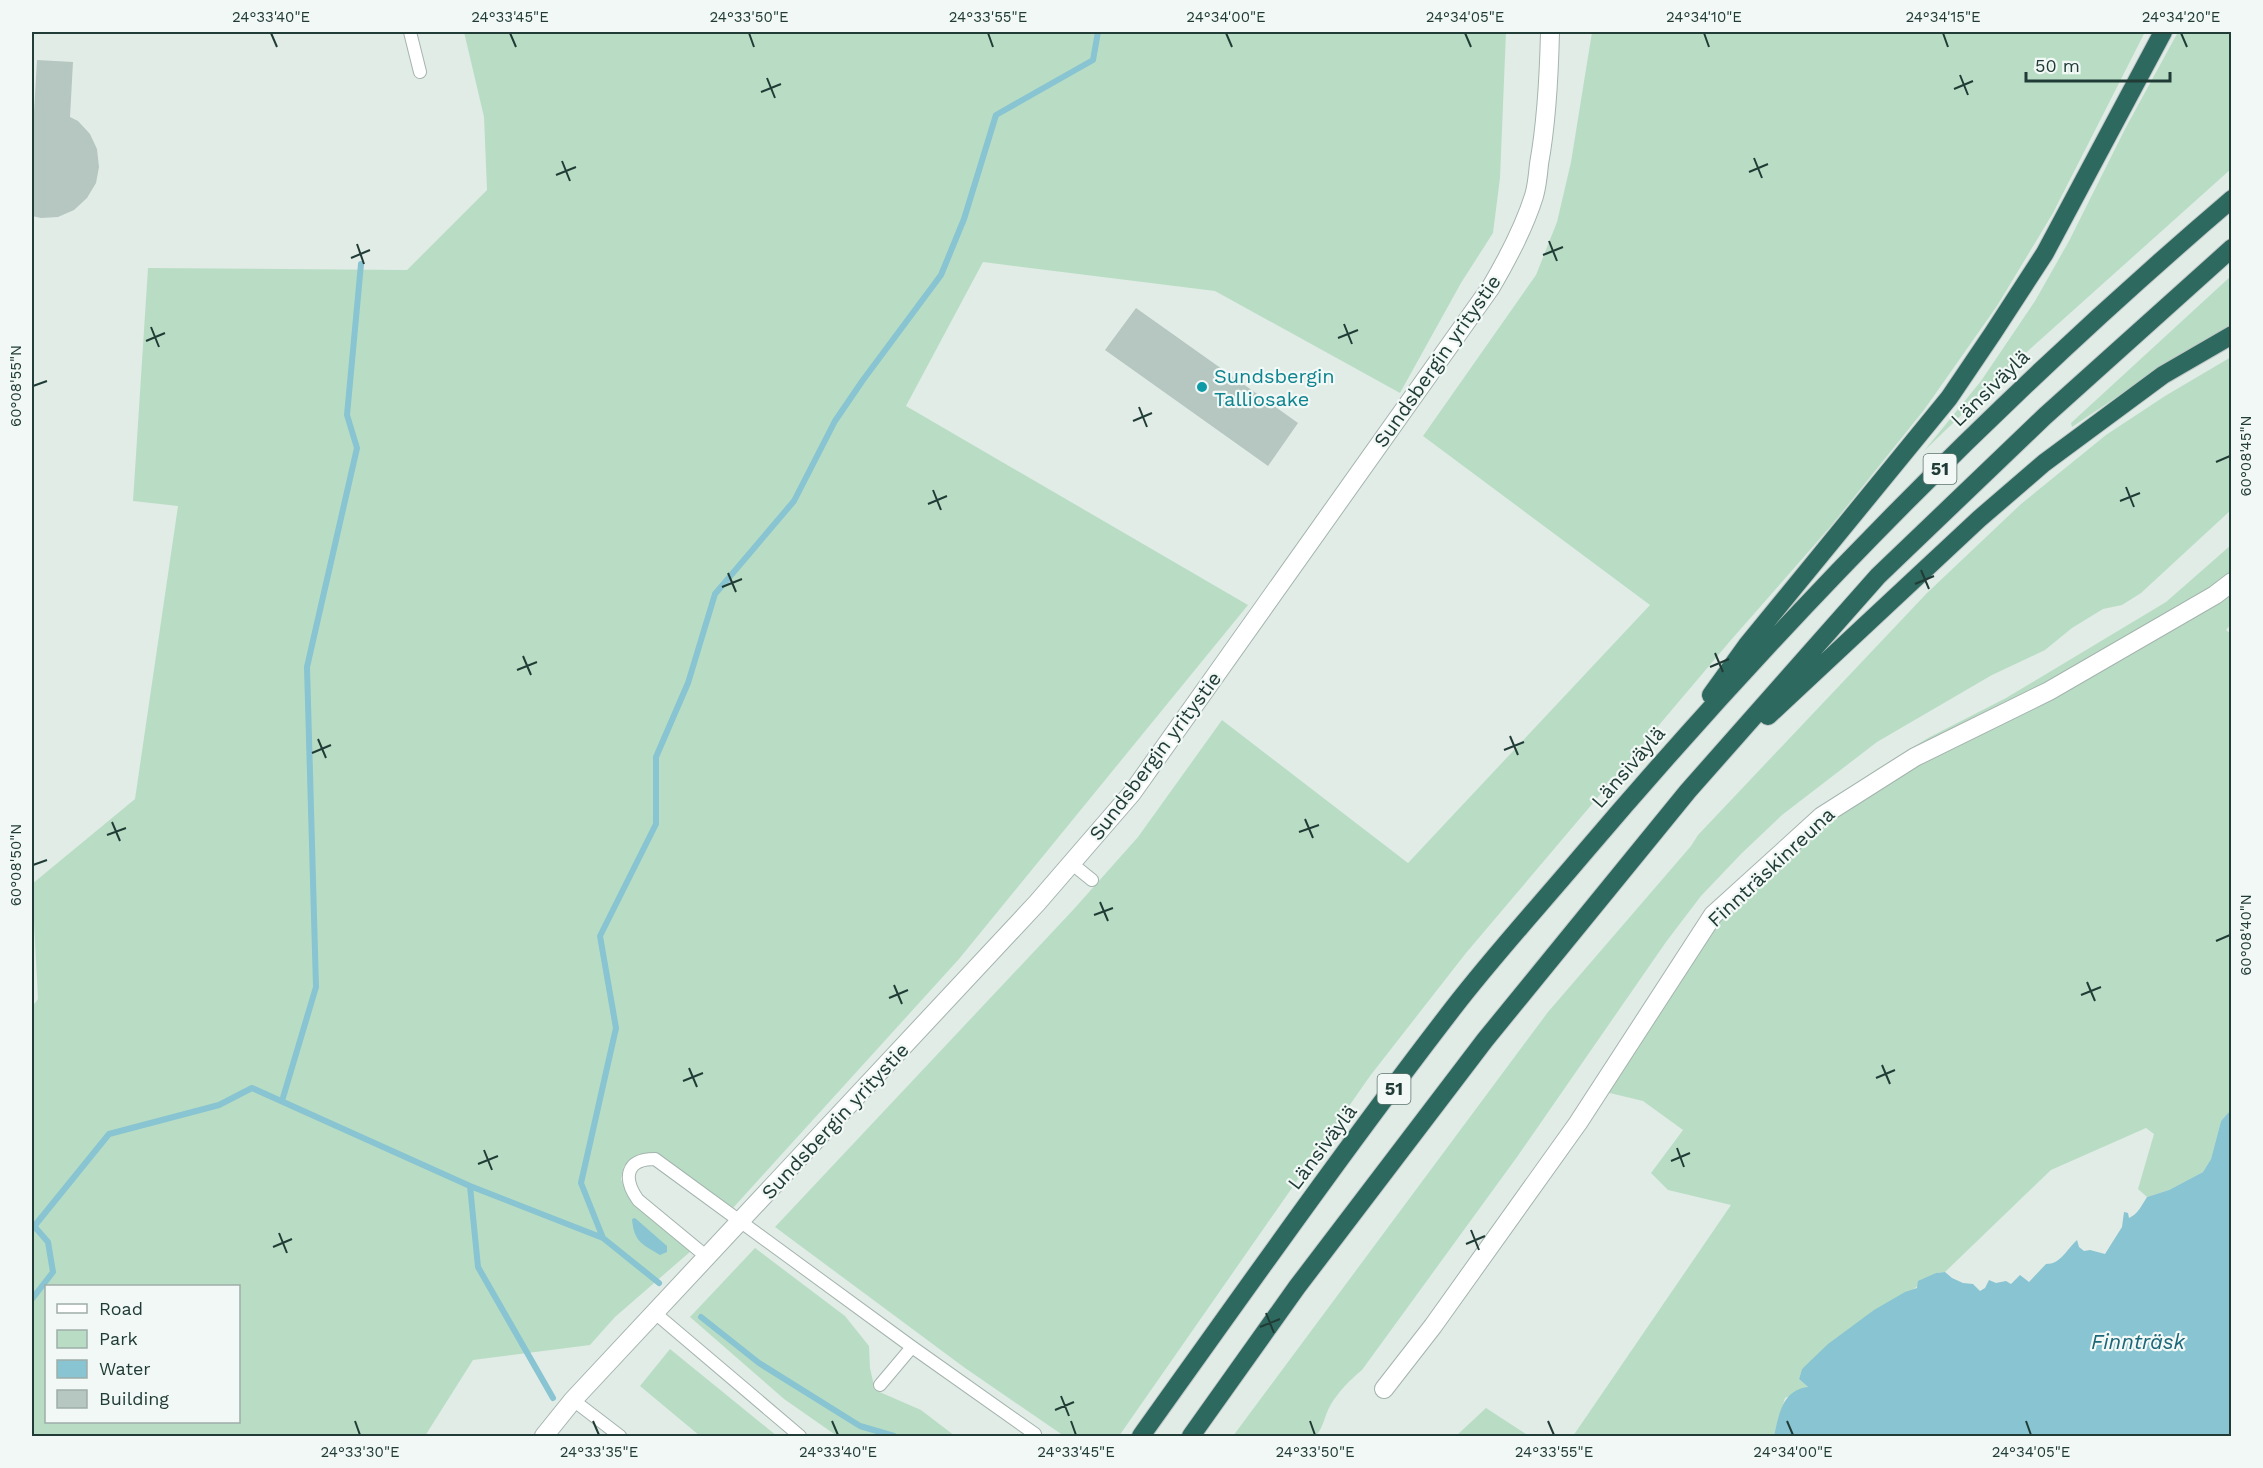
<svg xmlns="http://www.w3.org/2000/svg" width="2263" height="1468" font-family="'Work Sans',sans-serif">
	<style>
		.green { fill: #b9ddc4; fill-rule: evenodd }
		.water { fill: #88c4d1 }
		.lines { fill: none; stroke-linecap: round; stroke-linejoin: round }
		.stream { stroke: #88c4d1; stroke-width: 6 }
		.building { fill: #b6c6c0 }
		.service-casing { stroke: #a4b4ae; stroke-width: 14 }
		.minor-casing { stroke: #a4b4ae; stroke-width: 20 }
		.motorway-casing { stroke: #c1c8c7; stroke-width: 20 }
		.service { stroke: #fff; stroke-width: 12 }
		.minor { stroke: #fff; stroke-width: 18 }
		.motorway { stroke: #2d695e; stroke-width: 18 }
		.ticks { fill: none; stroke: #213c36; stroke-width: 2 }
		.culture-dot { fill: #0f9aa8; stroke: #f1f8f5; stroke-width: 2 }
		.labels { text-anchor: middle; stroke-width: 4.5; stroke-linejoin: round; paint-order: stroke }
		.shield { fill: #f1f8f5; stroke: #5f746f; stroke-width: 1.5 }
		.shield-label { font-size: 18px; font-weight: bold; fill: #213c36 }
		.street-label { font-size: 20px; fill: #213c36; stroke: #f1f8f5 }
		.culture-label { font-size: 20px; fill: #0d838f; stroke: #f1f8f5; text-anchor: start }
		.water-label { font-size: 21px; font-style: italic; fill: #1b6678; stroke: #f1f8f5 }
		.neatline { fill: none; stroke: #213c36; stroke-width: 2 }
		.ticks-label { font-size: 15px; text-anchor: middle; fill: #213c36 }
	</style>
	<rect width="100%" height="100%" fill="#e1ece7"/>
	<path class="green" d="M464,32H1506L1500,178L1493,233L1461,283L1400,393L1215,291L983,262L906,406L1248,605L959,959L733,1208L656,1155L639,1154L624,1166L621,1179L628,1196L691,1251L615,1317L590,1345L473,1360L425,1436H32V1007L38,999L32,884L135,799L178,506L133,501L148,268L407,270L487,190L484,117ZM46,1286H238V1422H46Z
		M1592,32H2145L2053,213L1997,306L1924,410L1831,526L1731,640L1466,953L1370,1076L1119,1436H1064L965,1368L775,1227L1073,910L1138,837L1222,720L1408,863L1650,605L1423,436L1536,275L1557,222L1571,162Z
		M2178,32H2231V169L2029,350L1924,451L1981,381L2035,301L2069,241L2125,129Z
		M2231,276V325L2148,376L2072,427L2071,423Z
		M2231,357V510L2141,593L2122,605L2103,609L2072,628L2045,650L1992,675L1877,742L1782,815L1741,854L1701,896L1666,942L1517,1157L1362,1370C1350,1380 1338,1392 1330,1406C1324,1417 1324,1426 1316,1436H1233L1548,1012L1691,846L1698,835L1927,593L2021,504L2106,435L2165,396Z
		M2231,545V624L2226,630L2232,635V1110L2221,1121L2211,1159L2203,1172L2169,1190L2147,1197L2138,1189L2154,1134L2146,1128L2051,1170L1945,1272L1936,1273L1802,1369L1799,1379L1809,1388L1785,1398L1774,1436H1573L1731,1205L1668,1190L1651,1173L1683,1130L1643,1101L1589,1088L1658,989L1723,903L1835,798L1877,769L1928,738L2006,698L2166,602Z
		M755,1248L845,1316L869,1346L870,1368L875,1390L921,1410L955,1436H837L784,1399L690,1317Z
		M670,1349L777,1436H700L640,1386Z
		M1486,1408L1529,1436H1456Z"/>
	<path class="water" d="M2231,1110V1436H1774C1779,1415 1782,1390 1808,1387L1799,1379L1802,1369L1828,1344L1874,1310L1905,1292L1917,1288L1918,1281L1936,1273L1945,1272L1952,1278L1963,1283L1973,1284L1980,1291L1985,1288L1989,1280L1996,1283L2006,1281L2011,1284L2020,1275L2029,1282L2046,1264C2061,1264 2066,1250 2077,1240L2079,1247L2084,1251L2090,1250L2105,1254L2122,1227L2124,1212L2128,1213L2129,1218C2138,1214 2142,1205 2147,1197L2169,1190L2203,1172L2211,1159L2221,1121Z
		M635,1218L667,1246V1252L660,1255C642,1244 634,1242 632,1219Z"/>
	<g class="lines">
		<path class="stream" d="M282,1101L316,987L307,667L357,448L347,415L361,264
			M470,1186L478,1267L553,1398
			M32,1229L109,1134L219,1105L252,1088L470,1186L603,1238
			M659,1283L603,1238L581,1183L616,1028L600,936L656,824V757L688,683L715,594L794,501L835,421L863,380L941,275L964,219L996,115L1093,60L1098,32
			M32,1299L53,1272L48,1242L34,1226
			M701,1317L759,1363L860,1426L894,1436"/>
	</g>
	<path class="building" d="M37,60L73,62L70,117L78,121L90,134L97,149L99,167L96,183L87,198L74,210L58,217L41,218L32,216V113L34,112Z
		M1136,308L1298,423L1268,466L1105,350Z"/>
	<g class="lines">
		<g class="service-casing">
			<path id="service" d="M410,32L420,72
				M1071,863L1092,880
				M707,1257L638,1200C623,1179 625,1159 655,1159L912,1347L1035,1434
				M655,1313L800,1436
				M880,1385L912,1347
				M573,1400L620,1436"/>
		</g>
		<g class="minor-casing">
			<path id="minor" d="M1384,1389L1433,1326L1578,1123L1713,915L1822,816L1915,757L2049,691L2215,595L2232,582
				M544,1436L573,1400L1037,903L1132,793L1491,287C1508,258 1524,228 1534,196C1537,186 1538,175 1539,164C1547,120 1549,76 1550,32"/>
		</g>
		<g class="motorway-casing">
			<path id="motorway" d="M1711,695L1747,645L1949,398L1993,333L2045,253L2163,32
				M1768,716L1979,519L2044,463L2163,375L2232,335
				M1141,1436C1244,1292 1346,1147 1454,1007C1495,954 1540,905 1583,854C1782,620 1998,399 2232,199
				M1191,1436L1297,1287L1485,1040L1688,791L1878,576L2045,416L2232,248"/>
		</g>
		<use href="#service" class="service"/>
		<use href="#minor" class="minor"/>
		<use href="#motorway" class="motorway"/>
	</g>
	<path class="ticks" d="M271,33L277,47M510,33L516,47M749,33L754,47M988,33L993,47M1226,33L1232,47M1465,33L1471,47M1704,33L1709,47M1943,33L1948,47M2181,33L2187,47M1960,75L1968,95M767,78L775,98M1954,89L1973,81M761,92L781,84M1754,158L1762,178M562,161L570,181M1749,172L1768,164M556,175L576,167M1549,241L1557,261M357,244L364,264M1543,255L1563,247M351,258L370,250M1344,324L1352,344M151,327L159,347M1338,338L1358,330M146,341L165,333M33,386L47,381M1139,407L1147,427M1133,421L1152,413M2216,462L2230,456M2126,487L2134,507M933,490L941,510M2120,501L2140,493M928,504L947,496M1921,570L1929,589M728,573L736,592M1915,584L1934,576M722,587L742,579M1715,653L1723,672M523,656L531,675M1710,667L1729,659M517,670L537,662M1510,736L1518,755M318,739L326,758M1504,750L1524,742M312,753L331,745M1305,819L1313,838M112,822L120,841M1299,832L1319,825M107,835L126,828M33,865L47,860M1100,902L1108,921M1094,915L1113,908M2216,941L2230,935M2087,982L2095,1001M894,985L902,1004M2081,995L2101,987M889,998L908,990M1882,1065L1890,1084M689,1068L697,1087M1876,1078L1895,1070M683,1081L703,1073M1677,1148L1684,1167M484,1150L492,1170M1671,1161L1690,1153M478,1164L498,1156M1471,1230L1479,1250M279,1233L287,1253M1466,1244L1485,1236M273,1247L292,1239M1266,1313L1274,1333M1260,1327L1280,1319M1061,1396L1069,1416M1055,1410L1074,1402M355,1421L360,1435M593,1421L599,1435M832,1421L838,1435M1071,1421L1076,1435M1310,1421L1315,1435M1548,1421L1554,1435M1787,1421L1793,1435M2026,1421L2031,1435"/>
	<circle class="culture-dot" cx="1202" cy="387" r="6"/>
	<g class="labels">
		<g class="shield">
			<rect x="1923.5" y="454" width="33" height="30" rx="4.5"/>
			<rect x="1377.5" y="1074" width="33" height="30" rx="4.5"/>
		</g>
		<g class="shield-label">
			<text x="1940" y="475">51</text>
			<text x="1394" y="1095">51</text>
		</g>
		<g class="street-label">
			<text transform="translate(1437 361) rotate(-55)" y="7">Sundsbergin yritystie</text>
			<text transform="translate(1990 388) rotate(-44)" y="7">Länsiväylä</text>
			<text transform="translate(1155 756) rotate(-53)" y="7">Sundsbergin yritystie</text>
			<text transform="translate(1628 767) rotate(-49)" y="7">Länsiväylä</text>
			<text transform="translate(1771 867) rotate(-43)" y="7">Finnträskinreuna</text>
			<text transform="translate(835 1121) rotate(-47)" y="7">Sundsbergin yritystie</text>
			<text transform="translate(1322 1147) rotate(-53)" y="7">Länsiväylä</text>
		</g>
		<g class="culture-label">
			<text x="1214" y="383">Sundsbergin<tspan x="1214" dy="23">Talliosake</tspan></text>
		</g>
		<g class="water-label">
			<text x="2138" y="1349">Finnträsk</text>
		</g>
	</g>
	<rect width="2263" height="1468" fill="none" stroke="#f1f8f5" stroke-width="66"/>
	<rect x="45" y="1285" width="195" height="138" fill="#f1f8f5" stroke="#9eada9" stroke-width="1.5"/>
	<rect x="57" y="1304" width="30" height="9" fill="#ffffff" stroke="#9eada9" stroke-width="1.5"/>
	<text x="99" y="1315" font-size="18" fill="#213c36">Road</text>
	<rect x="57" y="1330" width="30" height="18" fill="#b9ddc4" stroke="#9eada9" stroke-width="1.5"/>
	<text x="99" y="1345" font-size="18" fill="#213c36">Park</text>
	<rect x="57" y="1360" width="30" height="18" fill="#88c4d1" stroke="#9eada9" stroke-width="1.5"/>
	<text x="99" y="1375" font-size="18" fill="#213c36">Water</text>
	<rect x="57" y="1390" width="30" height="18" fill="#b6c6c0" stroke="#9eada9" stroke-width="1.5"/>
	<text x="99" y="1405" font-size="18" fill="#213c36">Building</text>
	<path d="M2026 72v9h144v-9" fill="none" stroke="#213c36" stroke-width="3"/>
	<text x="2035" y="72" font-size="18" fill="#213c36" stroke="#f1f8f5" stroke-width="4.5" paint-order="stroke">50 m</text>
	<rect x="33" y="33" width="2197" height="1402" class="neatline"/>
	<g class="ticks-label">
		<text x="271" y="22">24°33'40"E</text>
		<text x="510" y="22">24°33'45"E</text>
		<text x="749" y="22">24°33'50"E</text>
		<text x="988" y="22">24°33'55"E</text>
		<text x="1226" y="22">24°34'00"E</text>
		<text x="1465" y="22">24°34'05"E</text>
		<text x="1704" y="22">24°34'10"E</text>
		<text x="1943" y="22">24°34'15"E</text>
		<text x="2181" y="22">24°34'20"E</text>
		<text transform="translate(16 386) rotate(-90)" y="5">60°08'55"N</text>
		<text transform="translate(2246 456) rotate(-90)" y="5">60°08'45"N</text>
		<text transform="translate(16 865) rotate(-90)" y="5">60°08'50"N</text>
		<text transform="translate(2246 935) rotate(-90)" y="5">60°08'40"N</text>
		<text x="360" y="1457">24°33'30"E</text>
		<text x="599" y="1457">24°33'35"E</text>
		<text x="838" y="1457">24°33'40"E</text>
		<text x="1076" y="1457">24°33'45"E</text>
		<text x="1315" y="1457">24°33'50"E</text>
		<text x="1554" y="1457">24°33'55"E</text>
		<text x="1793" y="1457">24°34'00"E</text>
		<text x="2031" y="1457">24°34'05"E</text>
	</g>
</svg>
